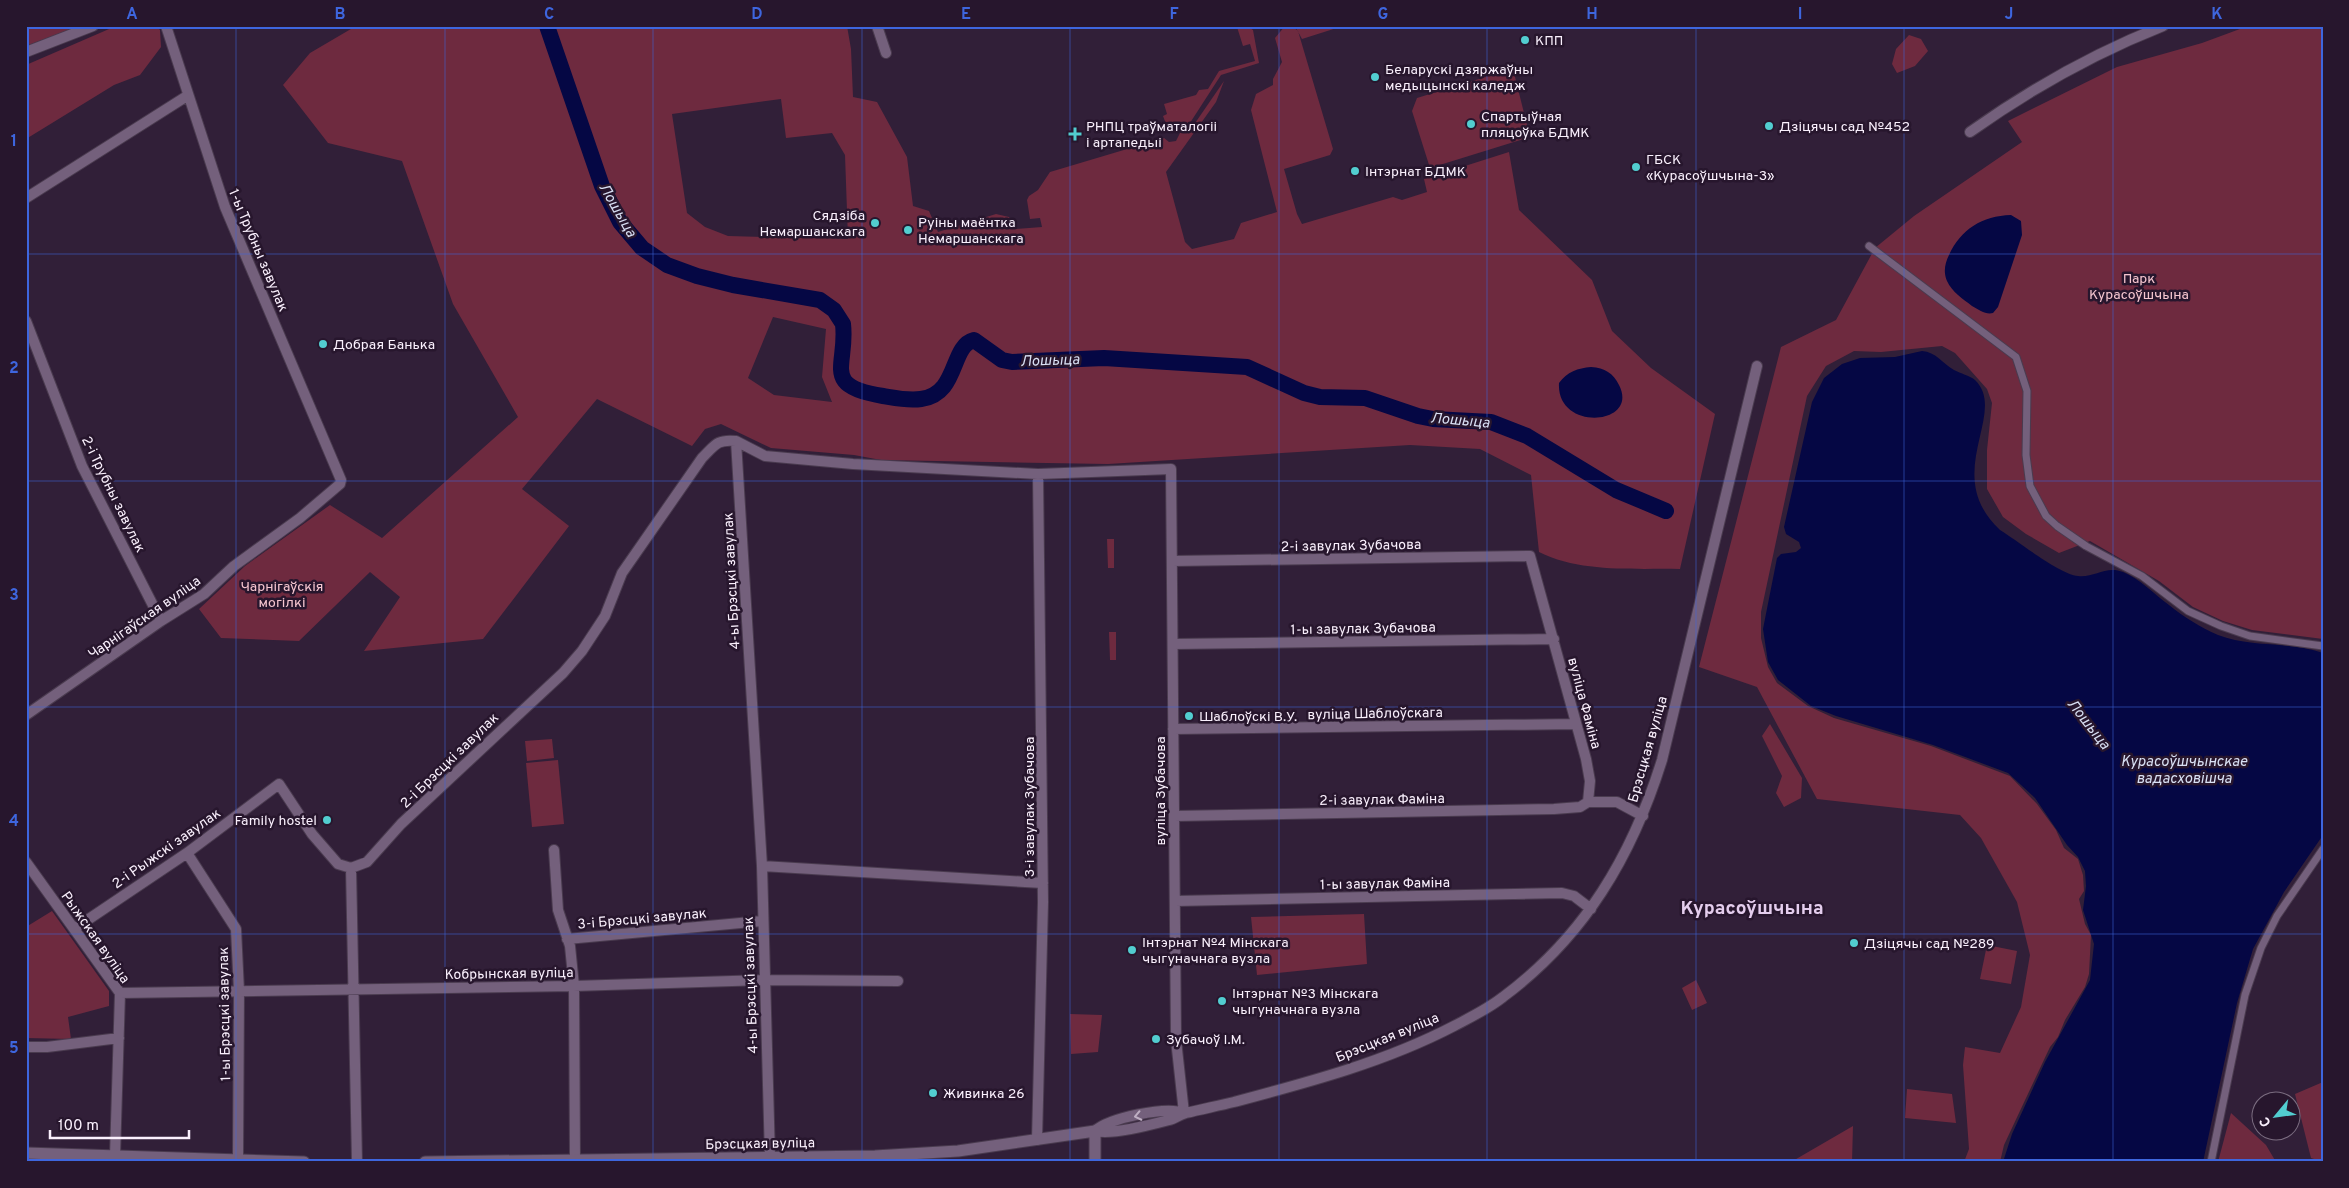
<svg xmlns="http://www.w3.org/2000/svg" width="2349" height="1188" font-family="Overpass,sans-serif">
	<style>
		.green { fill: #6e2a3f; fill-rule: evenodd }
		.water { fill: #050744 }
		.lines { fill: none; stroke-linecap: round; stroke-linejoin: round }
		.river { stroke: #050744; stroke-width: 16 }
		.pedestrian-casing { stroke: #4a3b4f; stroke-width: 9 }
		.minor-casing { stroke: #4a3b4f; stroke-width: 12 }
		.tertiary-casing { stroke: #4a3b4f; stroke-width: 13 }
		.pedestrian { stroke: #74607c; stroke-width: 7 }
		.minor { stroke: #74607c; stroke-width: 10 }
		.tertiary { stroke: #74607c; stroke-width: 11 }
		.oneway { stroke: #beafc3 }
		.grid { fill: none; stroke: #3e66de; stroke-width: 1; stroke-opacity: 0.55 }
		.poi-dot { fill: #52cdd0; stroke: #27162d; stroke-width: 2 }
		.labels { text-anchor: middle; stroke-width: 5; stroke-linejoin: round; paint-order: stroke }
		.poi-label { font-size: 14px; fill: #faf0fd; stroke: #27162d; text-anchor: start }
		.street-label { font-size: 14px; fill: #faf0fd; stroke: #27162d }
		.park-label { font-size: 14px; fill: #f6c6d0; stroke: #27162d }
		.water-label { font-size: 15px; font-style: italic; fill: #d9e0f4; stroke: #27162d }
		.district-label { font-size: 19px; font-weight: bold; fill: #e4cded; stroke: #27162d }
		.neatline { fill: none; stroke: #3e66de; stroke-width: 2 }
		.grid-label { font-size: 16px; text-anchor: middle; font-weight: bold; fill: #3e66de }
	</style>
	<rect width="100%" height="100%" fill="#311f38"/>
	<path class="green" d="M26,26H79L26,46Z
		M116,26H156L160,30L161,47L140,75L114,85L26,139V65Z
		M356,26H847L851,49L853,97L877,102L907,157L913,206L929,211L938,232L996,214L1009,217L1015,229L1042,227L1040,218L1030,219L1027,200L1029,196L1038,190L1050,172L1164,138L1169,142L1176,141L1180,133L1191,129L1224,81L1216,102L1166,172L1185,242L1192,249L1234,239L1241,223L1277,212L1251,110L1256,94L1273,85V79L1282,62L1275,38L1285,26H1292L1298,31L1333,149L1330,155L1284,169L1297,214L1302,224L1393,197L1402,200L1427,192L1424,179L1509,152L1519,210L1592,280L1612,331L1651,368L1715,414L1680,569C1634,568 1581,573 1539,552L1531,475L1480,449L1410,445L1108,464L881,460L854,455L771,448L721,424L705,429L692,446L597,399L522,489L569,526L483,639L364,651L400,597L370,572L299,641L221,638L199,609L245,566L330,505L382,538L518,417L453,304L402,161L328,143L283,85L310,53ZM781,99L786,138L832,133L845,155L848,239L728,236L705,227L687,213L672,114ZM773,317L826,329L822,377L832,402L774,395L748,378Z
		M1247,26L1253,30L1259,63L1221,75L1188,126L1176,127L1172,123L1166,124L1163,116L1167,114L1164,104L1196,95L1199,90L1208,89L1219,71L1255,61L1250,44L1243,46L1237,27Z
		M1295,26H1343L1302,39Z
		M2248,26H2323V639L2252,630L2223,621L2193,607L2159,581L2090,541L2059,553L2026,534L2003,517L1987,489V450L1992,403L1987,389L1955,353L1942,346L1881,352L1854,351L1826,366L1807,396L1761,612V638L1768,667L1777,683L1808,706L1834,718L1931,746L2010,776L2037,804L2056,830L2064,848L2078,859L2083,875L2084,891L2079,899L2085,924L2091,935L2089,974L2085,987L2065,1020L2058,1037L2050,1047L2004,1145L2000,1162H1964L1969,1149L1963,1065L1965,1047L2000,1053L2021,1007L2030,955L2017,902L1981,838L1960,815L1817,799L1757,687L1699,667L1781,347L1836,320L1875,248L1914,216L2022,142L2008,121L2117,67L2202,43Z
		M1909,35L1921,39L1928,51L1915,66L1897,73L1892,64L1896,49Z
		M1505,71L1514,73L1530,137L1430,168L1412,111L1417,98Z
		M1107,539H1114V568H1108Z
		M1109,632H1116V660H1110Z
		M1770,724L1802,778L1801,798L1784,807L1776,793L1782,776L1762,736Z
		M552,739L554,758L527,761L525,741Z
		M558,760L564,824L532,827L526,763Z
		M52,911L109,991V1006L68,1017L71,1039L26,1038V927Z
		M1364,914L1367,964L1257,975L1251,917Z
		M1987,945L2017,951L2011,984L1980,979Z
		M1696,980L1707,1003L1692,1010L1682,988Z
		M1070,1014L1102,1015L1098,1052L1071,1054Z
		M2323,1082V1162L2311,1158L2295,1094Z
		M1907,1089L1952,1094L1956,1123L1905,1118Z
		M2231,1113L2266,1145L2276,1162H2218Z
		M1853,1126L1852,1162H1791Z"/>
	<path class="water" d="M2011,215L2021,221L2022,235L1998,307L1993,313C1986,315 1979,310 1972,306C1963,299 1952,292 1947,281C1943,272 1945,263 1949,255C1961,229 1982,216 2011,215Z
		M1922,351C1936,352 1942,363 1954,370C1961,374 1969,375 1975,380C2009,413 1940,474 2000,530C2018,541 2059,574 2078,576C2094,578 2106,565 2123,572C2140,579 2154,594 2169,605C2184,617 2200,627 2218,635C2251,648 2289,641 2323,653V835L2284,892L2253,949L2237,1003L2203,1162H2003L2012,1134L2045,1062L2090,980L2094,944L2083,910L2086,886L2085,871L2078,857L2067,845L2035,798L2008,773L1933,745L1836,716L1811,706L1778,680L1768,662L1763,629L1777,558L1781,554L1796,552L1801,548L1799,542L1786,534L1784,527L1812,402L1824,378L1842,364L1860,358L1895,357Z
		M1591,367C1605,368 1613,373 1619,385C1640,426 1556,432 1559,383C1567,372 1578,368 1591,367Z"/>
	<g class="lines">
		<path class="river" d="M547,26L602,186L620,222L642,248L667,265L697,276L733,285L820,300L834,310L843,324C848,366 820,386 883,396C895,398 908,401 921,399C959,394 950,346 974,340L1002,360L1012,362L1104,358L1247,367L1304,393L1320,397L1365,398L1418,416L1433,419L1491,422L1527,436L1616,490L1666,511"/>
		<g class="pedestrian-casing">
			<path id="pedestrian" d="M1869,246L2016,357L2027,391L2026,455L2030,486L2046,516L2057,526L2086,546L2142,576L2188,611L2221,626L2250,636L2323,646
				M2211,1162L2245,995L2261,948L2277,916L2323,849"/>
		</g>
		<g class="minor-casing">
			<path id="minor" d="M877,26L886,53
				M26,52L93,26
				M1970,132C2032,88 2092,54 2163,26
				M26,198L187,96
				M26,321L82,466L161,621
				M1172,561L1530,556L1586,759L1590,781L1588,802H1617L1643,816
				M1173,644L1554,639
				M26,715L161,621L204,594L234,566L300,518L340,484L341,480L225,207L166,26
				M1173,729L1576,724
				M1174,816L1554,809L1580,807L1588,802
				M554,850L558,910L570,946L574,986L575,1161
				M187,853L236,929L239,991L238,1159
				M26,862L120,993L115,1156
				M762,866L1043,883
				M1175,901L1562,893L1574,896L1591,909
				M74,929L187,853L279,784L312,834L338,864L351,868
				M567,939L762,921
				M120,993L574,986L765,980L898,981
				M26,1047H47L119,1038
				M1095,1131C1113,1135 1150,1125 1169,1120C1175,1119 1180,1114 1186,1113C1202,1109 1218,1106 1234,1102C1309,1082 1385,1062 1454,1026C1471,1017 1488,1009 1503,997C1585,936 1632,856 1662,760L1757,366
				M1095,1131C1109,1118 1166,1106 1184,1113
				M1037,1140L1043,902L1038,474
				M770,1158L762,866L736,441L765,456L853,464L1038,474L1171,469L1176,1040L1184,1113
				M357,1162L351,868L367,862L401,824L563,673L582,651L605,616L622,573L702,458C715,445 717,439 736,441"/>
		</g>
		<g class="tertiary-casing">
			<path id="tertiary" d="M26,1153L304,1162
				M425,1162L875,1156L958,1151L1095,1131V1162"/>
		</g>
		<use href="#pedestrian" class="pedestrian"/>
		<use href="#minor" class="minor"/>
		<use href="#tertiary" class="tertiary"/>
	</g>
	<defs><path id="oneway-chevron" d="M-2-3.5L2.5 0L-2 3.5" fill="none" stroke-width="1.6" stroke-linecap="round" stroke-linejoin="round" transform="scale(1.25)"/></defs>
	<use class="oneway" href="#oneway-chevron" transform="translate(1138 1116) rotate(168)"/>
	<path class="grid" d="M236,26V1162M445,26V1162M653,26V1162M862,26V1162M1070,26V1162M1279,26V1162M1487,26V1162M1696,26V1162M1904,26V1162M2113,26V1162M26,254H2323M26,481H2323M26,707H2323M26,934H2323"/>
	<g class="poi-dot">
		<circle cx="1525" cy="40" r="5"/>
		<circle cx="1375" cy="77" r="5"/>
		<circle cx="1471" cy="124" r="5"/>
		<circle cx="1769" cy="126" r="5"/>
		<path d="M1072.5 126.5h5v5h5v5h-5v5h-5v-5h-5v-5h5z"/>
		<circle cx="1636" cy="167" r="5"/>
		<circle cx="1355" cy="171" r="5"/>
		<circle cx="875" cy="223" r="5"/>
		<circle cx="908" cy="230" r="5"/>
		<circle cx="323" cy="344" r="5"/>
		<circle cx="1189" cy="716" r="5"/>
		<circle cx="327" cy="820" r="5"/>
		<circle cx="1854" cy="943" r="5"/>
		<circle cx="1132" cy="950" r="5"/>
		<circle cx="1222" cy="1001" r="5"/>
		<circle cx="1156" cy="1039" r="5"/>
		<circle cx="933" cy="1093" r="5"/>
	</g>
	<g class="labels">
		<g class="poi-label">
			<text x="1535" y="45">КПП</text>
			<text x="1385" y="74">Беларускі дзяржаўны<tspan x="1385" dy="16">медыцынскі каледж</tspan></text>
			<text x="1481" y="121">Спартыўная<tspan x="1481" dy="16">пляцоўка БДМК</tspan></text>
			<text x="1086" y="131">РНПЦ траўматалогіі<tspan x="1086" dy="16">і артапедыі</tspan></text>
			<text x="1779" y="131">Дзіцячы сад №452</text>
			<text x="1646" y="164">ГБСК<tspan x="1646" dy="16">«Курасоўшчына-3»</tspan></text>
			<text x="1365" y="176">Інтэрнат БДМК</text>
			<text x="865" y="220" text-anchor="end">Сядзіба<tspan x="865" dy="16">Немаршанскага</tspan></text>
			<text x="918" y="227">Руіны маёнтка<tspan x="918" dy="16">Немаршанскага</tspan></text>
			<text x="333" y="349">Добрая Банька</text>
			<text x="1199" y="721">Шаблоўскі В.У.</text>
			<text x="317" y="825" text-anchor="end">Family hostel</text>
			<text x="1142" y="947">Інтэрнат №4 Мінскага<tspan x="1142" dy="16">чыгуначнага вузла</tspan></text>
			<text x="1864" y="948">Дзіцячы сад №289</text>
			<text x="1232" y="998">Інтэрнат №3 Мінскага<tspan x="1232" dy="16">чыгуначнага вузла</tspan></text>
			<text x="1166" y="1044">Зубачоў І.М.</text>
			<text x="943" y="1098">Живинка 26</text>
		</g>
		<g class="street-label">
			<text transform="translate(259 250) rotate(67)" y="5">1-ы Трубны завулак</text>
			<text transform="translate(114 494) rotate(64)" y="5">2-і Трубны завулак</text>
			<text transform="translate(1351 545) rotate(-1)" y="5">2-і завулак Зубачова</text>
			<text transform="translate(731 581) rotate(-93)" y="5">4-ы Брэсцкі завулак</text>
			<text transform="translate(144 617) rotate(-35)" y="5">Чарнігаўская вуліца</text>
			<text transform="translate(1363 628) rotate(-1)" y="5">1-ы завулак Зубачова</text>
			<text transform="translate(1585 703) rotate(75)" y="5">вуліца Фаміна</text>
			<text transform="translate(1375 713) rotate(-1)" y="5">вуліца Шаблоўскага</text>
			<text transform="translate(1647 749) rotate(-74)" y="5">Брэсцкая вуліца</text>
			<text transform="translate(449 760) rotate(-44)" y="5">2-і Брэсцкі завулак</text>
			<text transform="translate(1160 791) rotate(-90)" y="5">вуліца Зубачова</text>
			<text transform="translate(1382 799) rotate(-1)" y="5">2-і завулак Фаміна</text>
			<text transform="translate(1029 807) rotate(-90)" y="5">3-і завулак Зубачова</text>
			<text transform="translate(166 848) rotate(-35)" y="5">2-і Рыжскі завулак</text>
			<text transform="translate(1385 883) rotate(-1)" y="5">1-ы завулак Фаміна</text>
			<text transform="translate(642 918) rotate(-5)" y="5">3-і Брэсцкі завулак</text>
			<text transform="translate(96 937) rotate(55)" y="5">Рыжская вуліца</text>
			<text transform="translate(509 973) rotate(-1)" y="5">Кобрынская вуліца</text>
			<text transform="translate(750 985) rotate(-92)" y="5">4-ы Брэсцкі завулак</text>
			<text transform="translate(224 1014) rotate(-91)" y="5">1-ы Брэсцкі завулак</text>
			<text transform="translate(1387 1037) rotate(-22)" y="5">Брэсцкая вуліца</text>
			<text transform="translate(760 1143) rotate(-1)" y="5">Брэсцкая вуліца</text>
		</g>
		<g class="park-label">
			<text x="2139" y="283">Парк<tspan x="2139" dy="16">Курасоўшчына</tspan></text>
			<text x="282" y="591">Чарнігаўскія<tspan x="282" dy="16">могілкі</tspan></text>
		</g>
		<g class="water-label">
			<text transform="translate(618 210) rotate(60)" y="5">Лошыца</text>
			<text transform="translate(1050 360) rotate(-2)" y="5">Лошыца</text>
			<text transform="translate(1460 420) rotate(5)" y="5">Лошыца</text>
			<text transform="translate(2089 724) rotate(52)" y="5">Лошыца</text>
			<text x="2184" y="766">Курасоўшчынскае<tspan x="2184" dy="17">вадасховішча</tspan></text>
		</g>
		<g class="district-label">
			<text x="1752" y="914">Курасоўшчына</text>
		</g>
	</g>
	<rect width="2349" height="1188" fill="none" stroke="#27162d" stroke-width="55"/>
	<g transform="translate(2276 1116) rotate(241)"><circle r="24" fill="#27162d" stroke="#7b6d80"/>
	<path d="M0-4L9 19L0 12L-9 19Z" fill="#52cdd0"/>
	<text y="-8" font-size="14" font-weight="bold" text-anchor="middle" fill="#faf0fd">С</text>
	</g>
	<path d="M50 1130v8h139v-8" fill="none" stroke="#faf0fd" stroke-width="2.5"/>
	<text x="58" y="1130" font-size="15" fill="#faf0fd" stroke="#27162d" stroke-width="4" paint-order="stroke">100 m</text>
	<rect x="28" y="28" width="2294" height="1132" class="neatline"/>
	<g class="grid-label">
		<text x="132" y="19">A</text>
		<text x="340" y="19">B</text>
		<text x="549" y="19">C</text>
		<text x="757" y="19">D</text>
		<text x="966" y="19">E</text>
		<text x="1174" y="19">F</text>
		<text x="1383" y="19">G</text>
		<text x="1592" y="19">H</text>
		<text x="1800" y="19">I</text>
		<text x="2009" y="19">J</text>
		<text x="2217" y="19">K</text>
		<text x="14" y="146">1</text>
		<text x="14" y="373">2</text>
		<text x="14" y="600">3</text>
		<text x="14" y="826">4</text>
		<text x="14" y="1053">5</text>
	</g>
</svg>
